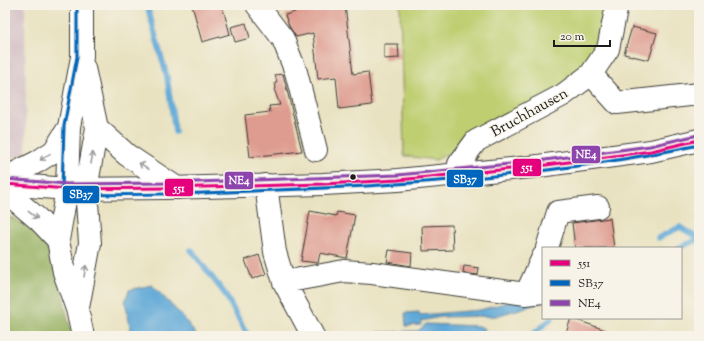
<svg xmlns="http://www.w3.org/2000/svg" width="704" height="341" font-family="'Sorts Mill Goudy',serif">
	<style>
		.industrial { fill: #d2bec4 }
		.green { fill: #bece70; stroke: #6d7546 }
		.forest { fill: #96b162; stroke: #59663f }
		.water { fill: #5fa8d7; stroke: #3e627a }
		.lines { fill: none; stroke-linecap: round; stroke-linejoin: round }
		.stream { stroke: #5fa8d7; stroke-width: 5.5 }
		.building { fill: #de9b8f }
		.minor-casing { stroke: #3b3a35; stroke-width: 24 }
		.major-casing { stroke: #3b3a35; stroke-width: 24 }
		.minor { stroke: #fff; stroke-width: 22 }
		.major { stroke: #fff; stroke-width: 22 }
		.bus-1-casing { stroke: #f7f3e8; stroke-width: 6 }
		.bus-2-casing { stroke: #f7f3e8; stroke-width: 6 }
		.bus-3-casing { stroke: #f7f3e8; stroke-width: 6 }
		.bus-1 { stroke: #e5007d; stroke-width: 3 }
		.bus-2 { stroke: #0065bd; stroke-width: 3 }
		.bus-3 { stroke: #8e44ad; stroke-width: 3 }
		.oneway { stroke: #999 }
		.bus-dot { fill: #1c1c1c; stroke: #f7f3e8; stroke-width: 1.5 }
		.labels { text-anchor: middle; stroke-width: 3; stroke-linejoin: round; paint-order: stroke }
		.street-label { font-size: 15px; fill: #1c1c1c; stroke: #f7f3e8 }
		.line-badge { stroke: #f7f3e8; stroke-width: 1.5 }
		.badge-label { font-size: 11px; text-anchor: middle; font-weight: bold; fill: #fff }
	</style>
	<rect width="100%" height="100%" fill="#f7f3e8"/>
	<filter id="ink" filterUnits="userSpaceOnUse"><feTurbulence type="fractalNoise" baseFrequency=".025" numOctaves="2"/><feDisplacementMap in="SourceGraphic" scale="8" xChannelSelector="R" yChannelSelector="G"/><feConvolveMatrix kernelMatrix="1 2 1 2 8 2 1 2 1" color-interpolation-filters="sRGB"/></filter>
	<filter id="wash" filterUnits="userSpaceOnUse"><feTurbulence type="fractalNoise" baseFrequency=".012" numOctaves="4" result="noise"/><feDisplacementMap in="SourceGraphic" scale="16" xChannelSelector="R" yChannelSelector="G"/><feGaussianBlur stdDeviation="0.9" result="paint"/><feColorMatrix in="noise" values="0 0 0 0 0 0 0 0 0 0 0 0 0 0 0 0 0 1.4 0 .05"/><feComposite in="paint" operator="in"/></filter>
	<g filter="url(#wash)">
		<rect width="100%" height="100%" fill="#e9e2c1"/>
		<path class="industrial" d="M5,5H25L26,155L10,158H5Z"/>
		<path class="green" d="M400,5H612L595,60L558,93L436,160L404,156Z"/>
		<path class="forest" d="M5,215C63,237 56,286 73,336H5Z"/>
		<path class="water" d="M152,285L184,318L197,336H132L125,301L129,290Z
			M522,298L543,302L496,316L441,317L421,321V325L406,326L405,313L419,312L420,315L480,310Z
			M426,324L479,326L485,329L484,336H375L378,332L418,331Z"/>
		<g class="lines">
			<path class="stream" d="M147,5L167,77L175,132
				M658,238L680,227L699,239
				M678,248L699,239
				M191,250L225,294L248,336
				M531,336L552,318"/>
		</g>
		<g id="blocks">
			<path class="building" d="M192,5H222L230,34L202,42Z
				M294,5H345L353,74L368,72L372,105L339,109L336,77L318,79L313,33L296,37L289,26L285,15L295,12Z
				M246,23L250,38L235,42L231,27Z
				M632,27L657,33L649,60L624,54Z
				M384,44H398L399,58L384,59Z
				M283,74L302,151L250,157L245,115L270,112L269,106L280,105L274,89H276L275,83L277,82L275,75Z
				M310,211L336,216L337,212L355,215L347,258L320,253L318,263L301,261Z
				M610,218L614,248H575L572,223Z
				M452,225L453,250L423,251L422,226Z
				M389,250L412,253L411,266L387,262Z
				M259,255L266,274L252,279L245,260Z
				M464,266L479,268L478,275L463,273Z
				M571,318L617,334V336H565Z"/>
		</g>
	</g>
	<g filter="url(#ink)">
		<use href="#blocks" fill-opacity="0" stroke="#3b3a35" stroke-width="1"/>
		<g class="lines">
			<g class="minor-casing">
				<path id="minor" d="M82,5V57L69,127L67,189L58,240L64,272L77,309L83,336
					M257,5L283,39L296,72L316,150
					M591,74L617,103L699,94
					M97,128L127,155L177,188
					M458,175L459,164L476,141L563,95L591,74L608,49L617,5
					M5,178L37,162L54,151L69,127
					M266,185L275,252L284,282L313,336
					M5,191L38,219L58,240
					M547,248L558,212L598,207
					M543,257L526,294L543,292
					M284,282L344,271L372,273L526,294
					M78,308L90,243L86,189L97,128L84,68"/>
			</g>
			<g class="major-casing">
				<path id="major" d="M5,184L67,189L167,188L323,184L398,180L531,167L651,151L699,140"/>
			</g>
			<use href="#minor" class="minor"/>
			<use href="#major" class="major"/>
			<g class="bus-1-casing">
				<path id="bus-1" d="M5,184L67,189L167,188L323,184L398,180L531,167L651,151L699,140"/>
			</g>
			<g class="bus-2-casing">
				<path id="bus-2" d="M77,5V57L64,126L62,189L66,194C136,196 207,193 277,190C418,185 561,174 699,145"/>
			</g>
			<g class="bus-3-casing">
				<path id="bus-3" d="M5,179L67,184L167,183L398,175L530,162L650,146L698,135"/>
			</g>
			<use href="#bus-1" class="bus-1"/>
			<use href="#bus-2" class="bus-2"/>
			<use href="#bus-3" class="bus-3"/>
		</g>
		<defs><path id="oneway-shaft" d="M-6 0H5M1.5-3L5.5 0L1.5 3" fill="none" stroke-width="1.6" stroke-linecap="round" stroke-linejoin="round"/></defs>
		<g class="oneway">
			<use href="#oneway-shaft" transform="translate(45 157) rotate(146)"/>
			<use href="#oneway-shaft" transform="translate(92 158) rotate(-80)"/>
			<use href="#oneway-shaft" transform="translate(144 166) rotate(-146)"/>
			<use href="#oneway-shaft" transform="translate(33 215) rotate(38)"/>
			<use href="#oneway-shaft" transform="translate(85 271) rotate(-80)"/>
		</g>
	</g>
	<circle class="bus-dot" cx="353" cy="177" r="3.5"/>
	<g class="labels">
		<g class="street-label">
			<text transform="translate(529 112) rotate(-29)" y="5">Bruchhausen</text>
		</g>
	</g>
	<g class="line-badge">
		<rect x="571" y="145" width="30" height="19" rx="4" fill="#8e44ad"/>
		<rect x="512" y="158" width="30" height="19" rx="4" fill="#e5007d"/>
		<rect x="446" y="169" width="38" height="19" rx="4" fill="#0065bd"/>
		<rect x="224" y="171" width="30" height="19" rx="4" fill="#8e44ad"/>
		<rect x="164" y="178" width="30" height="19" rx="4" fill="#e5007d"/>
		<rect x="62" y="185" width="38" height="19" rx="4" fill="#0065bd"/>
	</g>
	<g class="badge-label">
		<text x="586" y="158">NE4</text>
		<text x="527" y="171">551</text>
		<text x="465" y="183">SB37</text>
		<text x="239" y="184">NE4</text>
		<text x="179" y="192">551</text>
		<text x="81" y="198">SB37</text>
	</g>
	<rect width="704" height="341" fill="none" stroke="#f7f3e8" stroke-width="20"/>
	<rect x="542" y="247" width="140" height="72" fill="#f7f3e8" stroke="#9f9d96"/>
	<rect x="550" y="260" width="20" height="6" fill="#e5007d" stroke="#9f9d96"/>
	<text x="578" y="267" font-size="12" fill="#1c1c1c">551</text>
	<rect x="550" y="280" width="20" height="6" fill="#0065bd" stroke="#9f9d96"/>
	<text x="578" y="287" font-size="12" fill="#1c1c1c">SB37</text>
	<rect x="550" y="300" width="20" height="6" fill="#8e44ad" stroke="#9f9d96"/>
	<text x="578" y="307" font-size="12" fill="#1c1c1c">NE4</text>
	<path d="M554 40v6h56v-6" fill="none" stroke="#1c1c1c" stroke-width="2"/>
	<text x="560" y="40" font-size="12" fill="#1c1c1c" stroke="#f7f3e8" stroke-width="3" paint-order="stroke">20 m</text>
</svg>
